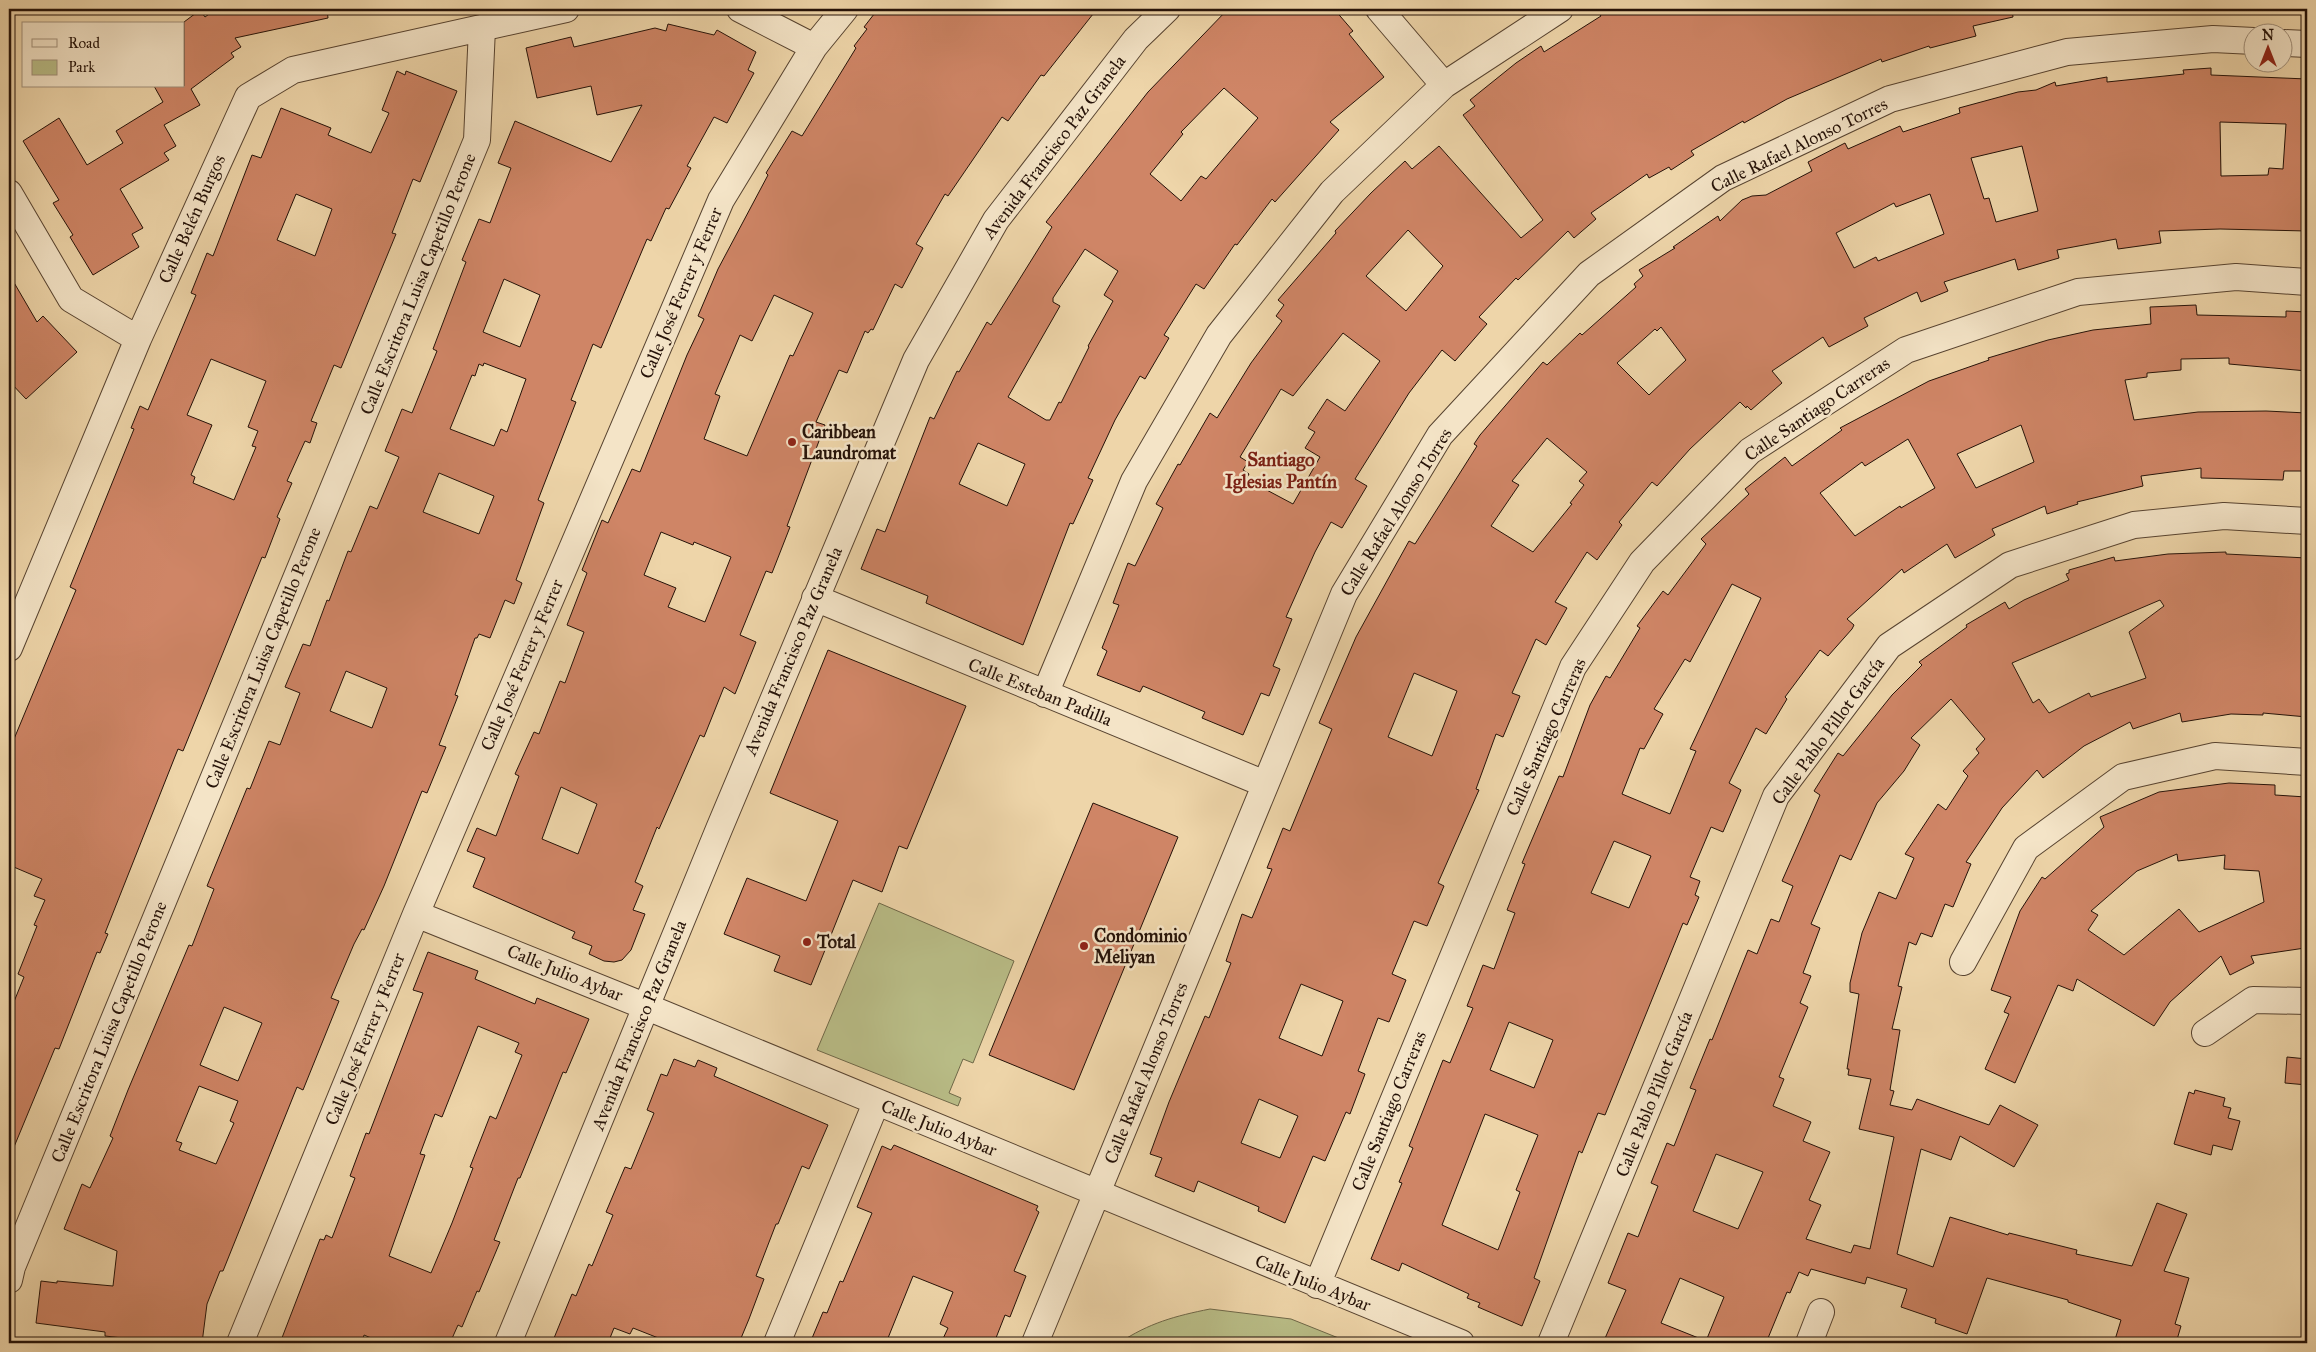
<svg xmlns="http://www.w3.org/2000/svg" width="2316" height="1352" font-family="'IM FELL Great Primer',serif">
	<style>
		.green { fill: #b9bd87; stroke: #6f6848 }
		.building { fill: #cf8566; stroke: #251208; fill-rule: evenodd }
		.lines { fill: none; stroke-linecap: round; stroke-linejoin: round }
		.minor-casing { stroke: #574330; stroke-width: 28 }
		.minor { stroke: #f4e4c7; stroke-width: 26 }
		.poi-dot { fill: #8f2418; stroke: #f4e4c7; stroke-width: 2 }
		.labels { text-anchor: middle; stroke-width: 5; stroke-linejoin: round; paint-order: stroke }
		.street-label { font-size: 18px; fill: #251208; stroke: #f4e4c7 }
		.poi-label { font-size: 18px; font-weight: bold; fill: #251208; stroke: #f4e4c7; text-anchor: start }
		.neighbourhood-label { font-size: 19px; font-weight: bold; fill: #7a1f14; stroke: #f4e4c7 }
	</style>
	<rect width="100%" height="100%" fill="#eed5a9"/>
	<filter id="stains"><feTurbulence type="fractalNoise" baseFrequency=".004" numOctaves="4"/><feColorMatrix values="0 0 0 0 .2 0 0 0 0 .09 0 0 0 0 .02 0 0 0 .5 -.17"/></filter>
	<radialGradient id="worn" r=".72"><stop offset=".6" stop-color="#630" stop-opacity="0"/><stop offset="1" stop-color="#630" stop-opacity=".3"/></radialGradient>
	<path class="green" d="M879,903L1014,961L973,1063L963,1059L949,1093L961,1098L958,1106L817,1050Z
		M1210,1309L1291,1319L1351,1343H1119C1149,1323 1175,1316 1210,1309Z"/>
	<path class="building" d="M216,9H327L328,18L235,38L241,47L231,53L234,57L191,89L200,105L164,125L176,146L164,153L169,160L120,189L143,228L132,234L139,247L93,275L70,237L73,235L53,203L59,200L23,141L59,118L87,165L123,143L116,131L163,102L154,86H184V22L200,10L205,17Z
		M878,9H1097L1044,76L1041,75L1008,121L1002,117L948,196L945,194L916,244L923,248L902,288L895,284L873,330L871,329L868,333L865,331L847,373L839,370L816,422L825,425L787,526L790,527L772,573L766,571L740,635L756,642L735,694L724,687L704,737L700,735L659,829L657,827L635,882L643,886L633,910L645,914L631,950L622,960L614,962L604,961L589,954L592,946L572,938L575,932L473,887L485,858L467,851L477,828L496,836L519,776L515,774L534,732L539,734L560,681L565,683L584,632L567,625L587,573L582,570L602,520L608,523L632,469L640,472L687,355L704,319L698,316L718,269L768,175L766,173L792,131L802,136L856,48L854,46L867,29L864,27ZM774,295L813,313L793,356L790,355L747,456L704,439L720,396L715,394L740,335L752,341ZM661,532L693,545L694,542L731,557L705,622L668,607L676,588L644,575ZM561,787L597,804L578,854L542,839Z
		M1228,9H1334L1353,31L1349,34L1384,77L1330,122L1339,130L1275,202L1272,199L1237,245L1235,244L1204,289L1196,284L1164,335L1169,338L1145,379L1140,376L1115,420L1088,478L1093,480L1073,524L1070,523L1023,645L926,603L928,596L861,569L877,529L885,532L930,417L934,419L957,371L959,372L987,322L991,325L1052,227L1046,222L1148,92ZM1224,88L1258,118L1206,179L1201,176L1181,201L1150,174L1183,134L1181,132ZM1085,249L1118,271L1104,295L1113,301L1088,346L1089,347L1061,403L1059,402L1050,420H1046L1008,397L1060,306L1053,302V298ZM978,443L1025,464L1007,506L959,484Z
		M1596,9H2012L2013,17L1973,26L1976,36L1930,48L1929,46L1882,62L1881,59L1787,99L1744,123L1743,121L1691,151L1694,155L1671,170L1669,167L1649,178L1647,174L1591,213L1596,219L1574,238L1568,231L1518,280L1516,278L1479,317L1487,324L1455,361L1442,350L1409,393L1355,479L1367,486L1342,528L1331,522L1315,552L1286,617L1292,619L1273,666L1280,669L1269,696L1261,693L1243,735L1202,718L1205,712L1143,686L1140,692L1097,675L1107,651L1102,648L1119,605L1113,603L1128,563L1135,566L1163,508L1156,504L1178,464L1180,465L1210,413L1217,418L1251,363L1282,321L1276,316L1284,305L1278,300L1336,233L1335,231L1371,193L1405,161L1412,169L1439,146L1521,238L1543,220L1463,115L1475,106L1470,100L1516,63L1541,46L1544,52L1601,16ZM1408,230L1443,266L1406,311L1366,276ZM1343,333L1380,361L1345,411L1327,399L1308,428L1315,432L1305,448L1320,457L1293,504L1246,479L1249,474L1243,470L1248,462L1240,457L1281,389L1293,396Z
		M668,24L714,35L717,30L756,52L748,70L754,73L727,123L714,117L687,166L691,168L669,209L666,208L651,241L647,239L601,348L593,344L571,400L576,402L538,500L544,503L516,580L522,583L514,604L505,600L490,638L479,634L477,638H475L455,695L458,696L439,745L446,747L427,793L422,791L384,886L364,930L362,929L354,944L331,998L339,1001L303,1090L297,1087L223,1271H220L207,1304L202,1343H140V1340L105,1336V1332L36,1323L41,1281L57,1283V1281L113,1286L117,1251L64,1229L82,1184L90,1188L113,1138L110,1136L128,1090L189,945L192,946L214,889L207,886L247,788L250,789L269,741L280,745L300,693L285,687L303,644L310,646L327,600L329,601L348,551L351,552L370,506L377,509L399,457L385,451L402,409L412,413L437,351L433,349L466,262L462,260L479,219L490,223L511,168L498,163L515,121L611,162L642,105L597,115L591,86L537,98L526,48L571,37L574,47L655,28L666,31ZM504,279L540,295L520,347L483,332ZM484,363L526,379L507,432L501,429L494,446L450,429L472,375L475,376L479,364L483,366ZM439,473L494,496L479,534L423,512ZM346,671L387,688L372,728L330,711ZM224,1007L262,1023L238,1081L200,1065ZM199,1086L238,1101L230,1121L234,1123L216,1164L179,1150L182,1143L176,1141Z
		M2211,68V75L2307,79V231L2220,229L2159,231L2161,243L2118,249L2116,239L2057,250L2059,258L2018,270L2015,259L1944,282L1948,291L1921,302L1917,292L1864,318L1868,326L1829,347L1823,337L1772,371L1782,383L1751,410L1747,406L1746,408L1740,402L1690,449L1657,486L1652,482L1619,522L1622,525L1597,560L1587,552L1555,602L1567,608L1546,645L1536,639L1512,693L1520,696L1503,737L1496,734L1476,789L1479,790L1438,883L1444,886L1427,926L1414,921L1392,974L1406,980L1389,1022L1378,1018L1358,1071L1365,1074L1350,1114L1346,1112L1325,1161L1313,1156L1285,1223L1258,1211L1259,1207L1198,1181L1194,1192L1155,1176L1162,1158L1150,1154L1169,1102L1205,1016L1209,1018L1231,963L1226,961L1242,914L1252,918L1272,869L1267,868L1283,828L1290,831L1332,729L1319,723L1356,637L1409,541L1415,544L1477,446L1474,444L1480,435L1543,362L1547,365L1580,333L1582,335L1636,287L1634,284L1643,276L1639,270L1675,248L1673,247L1718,216L1720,221L1742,200L1752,196L1766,195L1812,171L1808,162L1845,143L1848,149L1900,126L1903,132L1960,113L1959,108L2018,92L2036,90L2055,82L2056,86L2107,77V82L2184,74L2183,70ZM2220,122L2286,124L2283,169L2269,168L2268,175L2221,176ZM2022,146L2038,211L1996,222L1989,198L1984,199L1971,158ZM1930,194L1944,234L1878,261L1876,257L1854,268L1836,233L1894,203L1896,207ZM1661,327L1686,360L1649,395L1617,363L1655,329L1657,331ZM1547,438L1587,472L1579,481L1584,485L1570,503L1572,504L1533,552L1491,526L1519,485L1512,481ZM1414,673L1457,691L1432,756L1388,737ZM1301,984L1343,1001L1322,1056L1279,1038ZM1259,1099L1298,1116L1280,1158L1241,1143Z
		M397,71L405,75L406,71L457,91L420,182L413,179L392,233L396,234L341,368L334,365L311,421L317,423L310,443L305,441L287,481L292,483L277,517L280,519L265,558L262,557L242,606L183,751L178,749L105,933L108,934L100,953L97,952L59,1049L55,1048L9,1159V1014L24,977L18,974L37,926L34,925L45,900L34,896L42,879L9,865V751L76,590L70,587L134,429L131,428L140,406L148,410L196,295L191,293L207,253L213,256L252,155L261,158L281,108L331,128L328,135L371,153L389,113L382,110ZM296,194L332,209L315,256L277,240ZM211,359L266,381L248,427L258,431L252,446L256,447L234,500L193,483L195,477L191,475L212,425L187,415Z
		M9,274L37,322L43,316L77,352L26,399L9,381Z
		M2196,305L2197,315L2286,317V311L2307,312V371L2229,364V358L2181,359V370L2147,373V377L2125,380L2134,420L2198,412L2266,411L2307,413V471H2284L2283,480L2201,478V468L2141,476L2143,486L2077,502L2078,504L2047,514L2045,506L1992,529L1995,535L1955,558L1947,544L1904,573L1902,569L1847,619L1854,625L1852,629L1828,656L1820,650L1785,697L1787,699L1766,734L1756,728L1729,783L1741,790L1723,832L1711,827L1690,877L1700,881L1695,895L1699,897L1687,925L1683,923L1605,1115L1598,1113L1582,1153L1579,1151L1534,1278L1540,1281L1522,1326L1478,1307L1480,1303L1467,1298L1469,1294L1402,1263L1399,1271L1371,1259L1402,1183L1399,1182L1413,1148L1409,1146L1443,1060L1450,1063L1473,1008L1467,1006L1483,965L1494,969L1515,913L1507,910L1525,864L1522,863L1559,776L1563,777L1590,705L1606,676L1610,678L1640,628L1637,626L1663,591L1668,595L1706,544L1701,539L1749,494L1745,489L1785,457L1792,466L1842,430L1840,428L1929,381L1989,360L1988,358L2048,340L2093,330L2151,324L2150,307ZM2021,425L2034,462L1976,488L1957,454ZM1908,439L1935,488L1901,508L1900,506L1855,536L1820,493L1862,462L1865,466ZM1732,584L1761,598L1690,749L1696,751L1670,814L1622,794L1640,748L1644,749L1663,714L1654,709L1685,659L1690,662ZM1614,841L1651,856L1629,908L1591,893ZM1509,1022L1553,1040L1534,1088L1490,1070ZM1485,1114L1538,1135L1516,1190L1520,1192L1498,1250L1442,1225Z
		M2226,552V554L2307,558V717L2263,713V715L2231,714L2182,722L2180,713L2133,729L2130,722L2084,746L2043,778L2037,770L2002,808L1966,862L1971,864L1953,907L1945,904L1932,937L1921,933L1916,945L1909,942L1898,986L1902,987L1892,1029L1900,1030L1890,1090L1894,1091L1890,1105L1912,1110L1917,1099L1989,1125L2000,1105L2038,1125L2014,1167L1960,1136L1951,1160L1921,1149L1897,1254L1933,1267L1950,1217L2008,1235L2009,1233L2077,1250L2076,1254L2132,1266L2157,1203L2187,1214L2164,1271L2189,1278L2175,1324L2181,1326L2176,1343H2114L2121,1320L2068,1302V1300L1987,1278L1967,1334L1935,1323L1936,1319L1901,1307L1907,1289L1867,1277L1865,1284L1811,1269L1808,1276L1799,1272L1790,1293L1787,1292L1766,1343H1603L1626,1290L1608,1283L1628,1233L1638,1237L1658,1186L1651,1183L1667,1143L1674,1146L1696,1090L1690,1088L1710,1039L1712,1040L1748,950L1757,954L1771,919L1779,922L1793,886L1782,881L1820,795L1814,791L1838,753L1843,756L1892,695L1922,665L1919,662L1967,627L1966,625L2005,602L2009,609L2024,600L2069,580L2066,574L2069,573V570L2114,557L2115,561L2168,554ZM2160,600L2164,606L2129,632L2146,678L2091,697L2089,693L2049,713L2039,699L2033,703L2012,663ZM1951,699L1985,739L1976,749L1979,753L1963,771L1968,776L1946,810L1938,804L1905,854L1914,858L1896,899L1879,892L1862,933L1850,983V992L1859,994L1847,1069H1849L1848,1075L1871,1079L1859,1129L1894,1137L1870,1249L1854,1245L1851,1253L1806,1239L1821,1205L1809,1200L1830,1152L1803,1141L1811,1122L1773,1106L1784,1079L1779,1077L1808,1007L1800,1003L1811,976L1803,973L1820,928L1811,924L1840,855L1851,860L1877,803L1904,771L1920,745L1911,738ZM1716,1154L1763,1172L1738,1229L1693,1211ZM1680,1278L1724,1297L1706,1341L1661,1323Z
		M828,650L966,706L907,849L899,846L882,892L853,880L811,985L774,971L780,956L724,934L747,878L806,901L838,821L770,793Z
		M2229,783L2275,785V795L2306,797L2307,936L2303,937L2305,948L2251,956L2254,963L2230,975L2221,956L2170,1002L2154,1026L2077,979L2073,991L2058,985L2015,1083L1985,1069L2009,1014L2004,1012L2011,997L1991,990L2020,911L2042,877L2045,879L2104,827L2100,817L2159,792ZM2177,854L2178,861L2225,855L2224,869L2259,871L2264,902L2199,932L2179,909L2124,955L2088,930L2098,915L2091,911L2137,871Z
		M1093,803L1178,837L1074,1090L989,1055Z
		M428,952L478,971L475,979L535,1004L537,998L589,1019L566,1073L563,1072L520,1178H518L494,1240L500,1242L479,1292L477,1291L462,1327L458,1325L450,1343H383L364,1335L362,1343H280L320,1239L324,1240L326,1235L332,1238L355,1178L350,1176L366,1133L369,1134L423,993L413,990ZM478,1026L519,1043L515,1052L522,1055L496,1119L490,1116L470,1167L473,1168L452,1223L431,1273L389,1256L425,1155L420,1154L435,1114L442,1117Z
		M2287,1057L2307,1059V1085L2285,1083Z
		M674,1059L695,1067L698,1060L717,1068L714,1076L828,1125L809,1169L802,1166L778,1224H776L756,1276L764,1279L749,1319L739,1343H671L633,1328L630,1334L614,1328L608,1343H552L572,1294L576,1296L589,1264L592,1266L613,1215L606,1212L625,1167L631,1169L654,1113L647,1110L661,1074L667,1076Z
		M2195,1090L2225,1098L2223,1106L2231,1108L2228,1118L2240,1121L2232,1150L2213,1145L2211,1155L2174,1144L2189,1092L2194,1094Z
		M894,1145L1038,1206L1036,1210L1039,1212L1014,1271L1026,1276L1010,1317L1005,1315L994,1343H941L948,1328L940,1324L953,1292L913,1276L886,1343H810L823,1312L827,1313L840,1281L843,1282L872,1213L857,1207L882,1146L891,1150Z"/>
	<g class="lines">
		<g class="minor-casing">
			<path id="minor" d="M740,9L814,47
				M1379,9L1444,85
				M2284,43L2307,44
				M9,193L71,299L138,339
				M815,598L1265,784
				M9,648L138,339L248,97L293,70L566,9
				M1045,694L1134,481L1219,335L1332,192L1444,85L1560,9
				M416,914L647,1007L1461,1343
				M1963,962L2026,848L2123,777L2215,756L2307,762
				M2205,1033L2253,1000L2307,1001
				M9,1280L12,1267L477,140L482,28
				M1317,1285L1573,667L1642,562L1750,451L1906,350L2078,292L2236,277L2307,282
				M240,1343L416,914L721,200L814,47L845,9
				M508,1343L719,829L916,360L996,220L1136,39L1167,9
				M777,1343L876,1103
				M1035,1343L1344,594L1440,435L1589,274L1723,178L1890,99L2067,52L2213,39L2254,41
				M1551,1343L1776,796L1889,646L2010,565L2134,525L2224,516L2307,521
				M1809,1343L1821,1312"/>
		</g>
		<use href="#minor" class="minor"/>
	</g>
	<g class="poi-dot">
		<circle cx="792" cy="442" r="5"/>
		<circle cx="807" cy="942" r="5"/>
		<circle cx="1084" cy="946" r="5"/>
	</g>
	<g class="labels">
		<g class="street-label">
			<text transform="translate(1799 145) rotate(-26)" y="6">Calle Rafael Alonso Torres</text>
			<text transform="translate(1054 147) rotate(-53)" y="6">Avenida Francisco Paz Granela</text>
			<text transform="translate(192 219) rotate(-66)" y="6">Calle Belén Burgos</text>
			<text transform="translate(418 284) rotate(-68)" y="6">Calle Escritora Luisa Capetillo Perone</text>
			<text transform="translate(681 293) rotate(-67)" y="6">Calle José Ferrer y Ferrer</text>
			<text transform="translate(1817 409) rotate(-34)" y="6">Calle Santiago Carreras</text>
			<text transform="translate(1396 512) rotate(-58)" y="6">Calle Rafael Alonso Torres</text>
			<text transform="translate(793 651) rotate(-67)" y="6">Avenida Francisco Paz Granela</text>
			<text transform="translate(263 658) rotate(-68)" y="6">Calle Escritora Luisa Capetillo Perone</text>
			<text transform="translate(522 665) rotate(-67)" y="6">Calle José Ferrer y Ferrer</text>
			<text transform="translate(1040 692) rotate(22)" y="6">Calle Esteban Padilla</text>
			<text transform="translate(1828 731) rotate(-54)" y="6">Calle Pablo Pillot García</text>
			<text transform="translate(1546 737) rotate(-66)" y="6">Calle Santiago Carreras</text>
			<text transform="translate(565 973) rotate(22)" y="6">Calle Julio Aybar</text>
			<text transform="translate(639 1025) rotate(-68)" y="6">Avenida Francisco Paz Granela</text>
			<text transform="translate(109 1032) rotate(-68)" y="6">Calle Escritora Luisa Capetillo Perone</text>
			<text transform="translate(365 1039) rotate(-68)" y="6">Calle José Ferrer y Ferrer</text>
			<text transform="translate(1146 1073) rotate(-68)" y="6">Calle Rafael Alonso Torres</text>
			<text transform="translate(1654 1094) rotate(-68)" y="6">Calle Pablo Pillot García</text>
			<text transform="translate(1389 1111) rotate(-68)" y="6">Calle Santiago Carreras</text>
			<text transform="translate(939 1128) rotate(22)" y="6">Calle Julio Aybar</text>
			<text transform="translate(1313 1283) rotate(22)" y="6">Calle Julio Aybar</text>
		</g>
		<g class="poi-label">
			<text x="802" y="438">Caribbean<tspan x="802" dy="21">Laundromat</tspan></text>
			<text x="1094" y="942">Condominio<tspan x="1094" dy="21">Meliyan</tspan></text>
			<text x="817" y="948">Total</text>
		</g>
		<g class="neighbourhood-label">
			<text x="1281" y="466">Santiago<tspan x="1281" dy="22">Iglesias Pantín</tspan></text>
		</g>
	</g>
	<rect width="2316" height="1352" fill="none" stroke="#eed5a9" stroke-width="30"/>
	<rect x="10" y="10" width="2296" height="1332" fill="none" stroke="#251208" stroke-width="2.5"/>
	<rect x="15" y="15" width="2286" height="1322" fill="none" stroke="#251208"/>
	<rect x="22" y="22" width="162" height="65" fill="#f4e4c7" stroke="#a1907b"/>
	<rect x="32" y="39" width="25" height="8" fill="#f4e4c7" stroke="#a1907b"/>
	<text x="68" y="48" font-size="15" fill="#251208">Road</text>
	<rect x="32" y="60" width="25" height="15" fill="#b9bd87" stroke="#a1907b"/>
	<text x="68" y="72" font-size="15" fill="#251208">Park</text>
	<g transform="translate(2268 48)"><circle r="24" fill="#f4e4c7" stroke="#a1907b"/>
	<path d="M0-4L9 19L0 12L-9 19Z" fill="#8f2418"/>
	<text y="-8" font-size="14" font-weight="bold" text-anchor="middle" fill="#251208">N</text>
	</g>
	<rect width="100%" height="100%" filter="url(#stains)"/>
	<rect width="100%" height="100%" fill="url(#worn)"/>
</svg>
